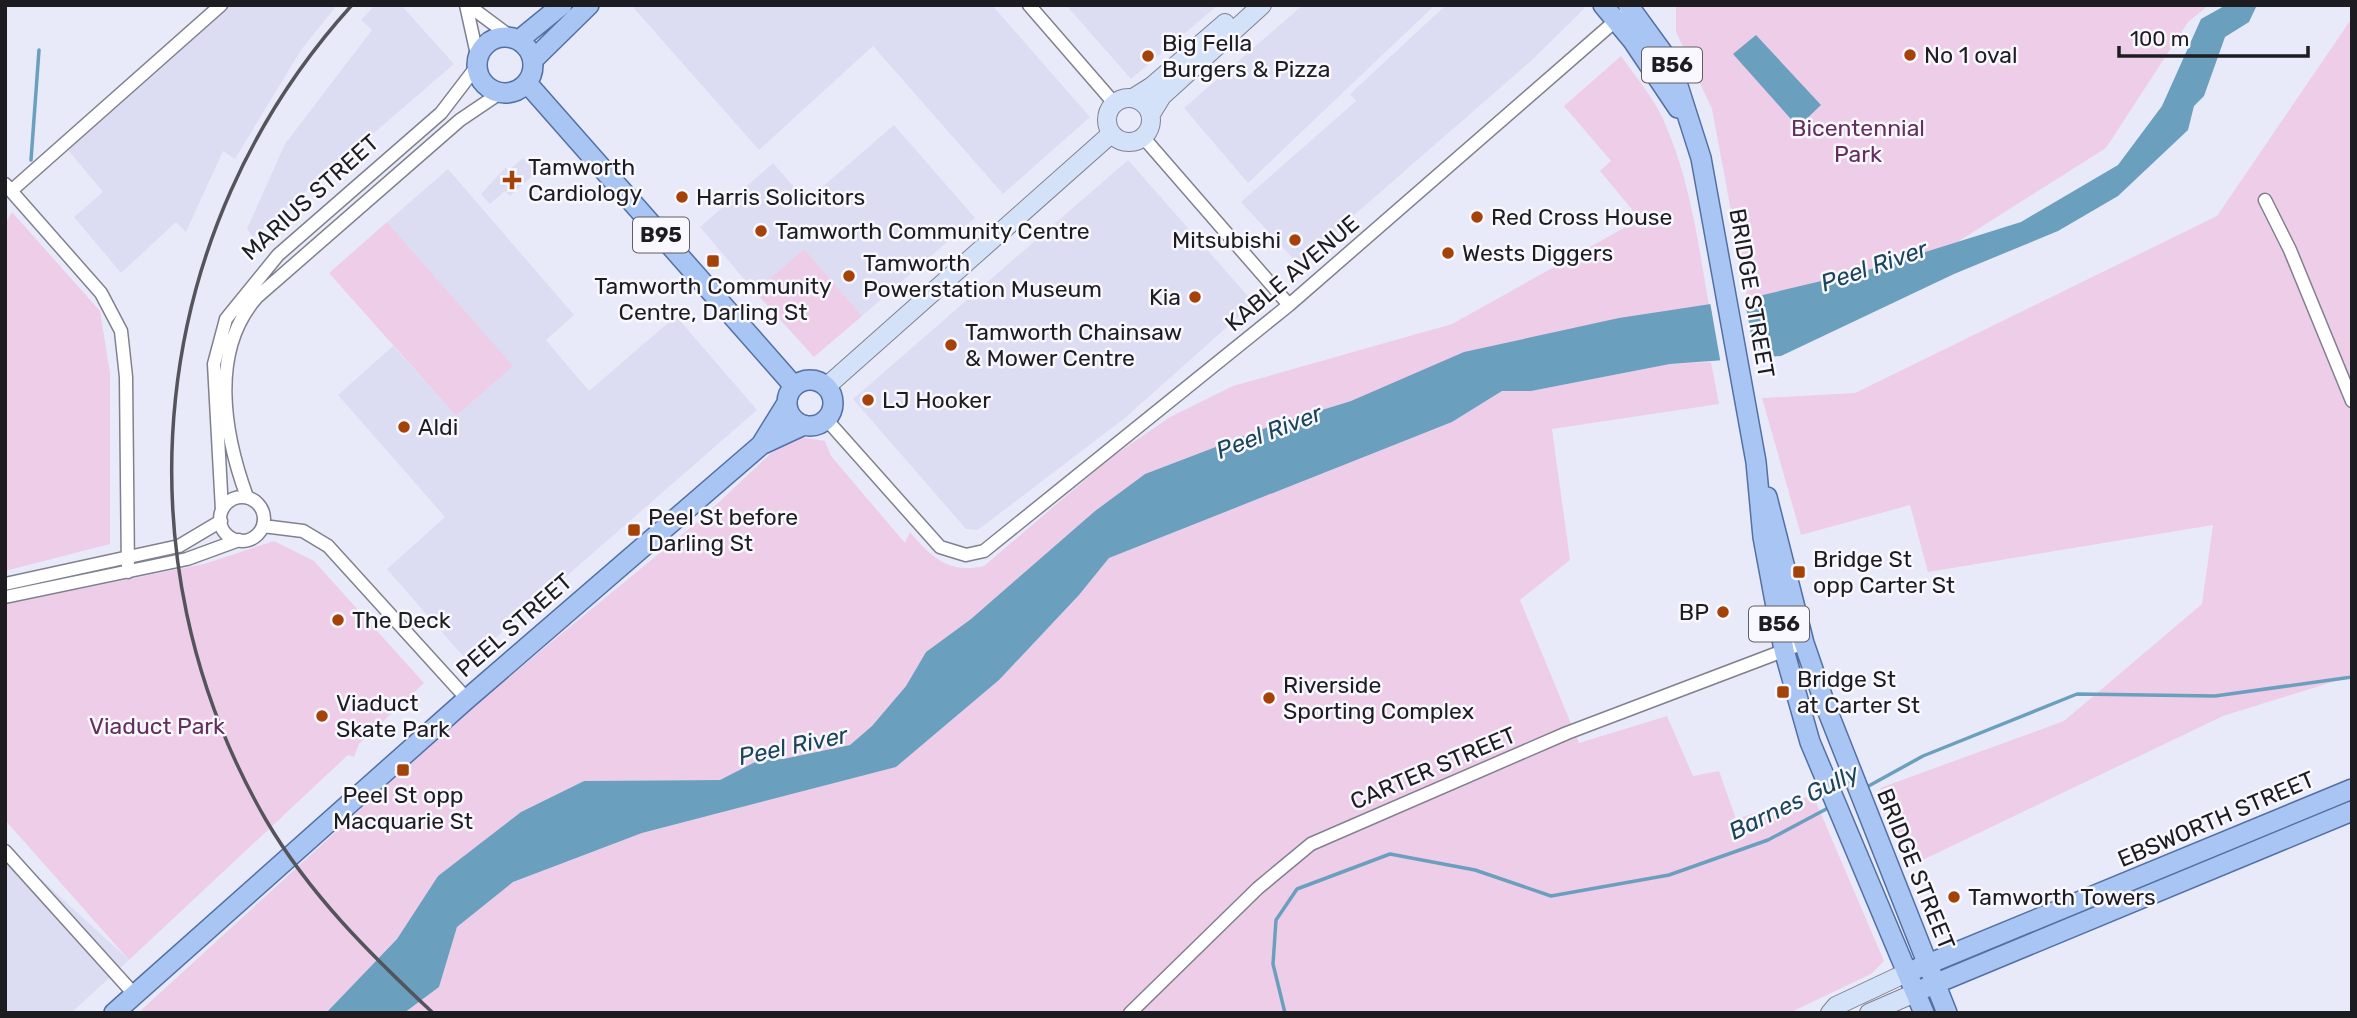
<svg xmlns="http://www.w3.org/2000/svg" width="2357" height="1018" font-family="Rubik,sans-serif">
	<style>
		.built { fill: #dcddf2 }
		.green { fill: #eecde9 }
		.water { fill: #6b9fbe }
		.pier { fill: #e9eaf9 }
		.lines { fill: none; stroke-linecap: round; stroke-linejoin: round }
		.stream { stroke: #6b9fbe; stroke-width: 3.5 }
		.street-casing { stroke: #80818e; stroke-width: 15 }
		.secondary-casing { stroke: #80818e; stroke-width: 20 }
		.primary-casing { stroke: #5270a4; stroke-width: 22 }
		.street { stroke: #fff; stroke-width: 12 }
		.secondary { stroke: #d4e2f9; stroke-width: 18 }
		.primary { stroke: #a9c5f3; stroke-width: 19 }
		.rail { stroke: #54545c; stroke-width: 3.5 }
		.poi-dot { fill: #a54207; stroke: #f8f8fe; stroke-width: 2.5 }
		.labels { text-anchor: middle; stroke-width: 5; stroke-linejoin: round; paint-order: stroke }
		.shield { fill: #f8f8fe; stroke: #5e5e63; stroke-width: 2 }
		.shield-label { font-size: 21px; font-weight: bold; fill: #1c1c21 }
		.poi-label { font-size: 23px; fill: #1c1c21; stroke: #f8f8fe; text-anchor: start }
		.park-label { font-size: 23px; fill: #642e5e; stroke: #f8f8fe }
		.street-label { font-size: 23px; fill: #1c1c21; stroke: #f8f8fe }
		.water-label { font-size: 24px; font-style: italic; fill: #1a455c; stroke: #f8f8fe }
	</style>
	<rect width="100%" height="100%" fill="#e9eaf9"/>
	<path class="built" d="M230,5H337L301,50L235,159L223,151L186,232L176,222L121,273L74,217L103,192L68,150Z
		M375,5H401L454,64L253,237L247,229L285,144L372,30L361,20Z
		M992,5L1090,117L1003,194L873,46L759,150L632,6Z
		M1066,5H1218L1131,79Z
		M1303,5H1435L1248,183L1184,108Z
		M1446,5H1583L1585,8L1531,61L1298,264L1241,202L1356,101L1350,94Z
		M894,125L975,218L862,316L804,250L755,292L700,227L773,163L806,201Z
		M523,158L536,173L510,196L505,191L490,204L481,194L506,167L509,170Z
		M1128,160L1254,303L1125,418L978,530L966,529L853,399Z
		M448,169L574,315L546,340L589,391L676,316L757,410L468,662L387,569L445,517L338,395L393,346L456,416L512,366L387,222Z
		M5,846L129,960L71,1013H5Z"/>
	<path class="green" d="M2209,5L2188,22L2106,148L1918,267L1750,313L1712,109L1676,32V5Z
		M2352,18V676L2223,716L1908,867L1880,788L2064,721L2202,604L2213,525L1928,572L1910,505L1801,535L1762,398L1855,393L2217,216Z
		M1621,56C1635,76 1653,97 1663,119C1690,178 1698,242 1709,306L1351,401L1273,425L1145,474L1095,511L971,619L926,652L906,686L872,726L850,745L783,759L759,760L720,780L584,781L521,812L438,876L397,939L326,1013H138L470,709L701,519L770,454L791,440L801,437L825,441L831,456L905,543L910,532C932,558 949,574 984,566L1112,457L1170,417L1233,386L1452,324L1640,219L1600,171L1611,161L1564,106Z
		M12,212L100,311L110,373V544L5,571V224Z
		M387,222L513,366L456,416L329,273Z
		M804,249L862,316L814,357L755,292Z
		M1711,362L1719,404L1552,429L1570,560L1520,600L1579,743L1667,716L1693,776L1719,771L1736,819L1813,795L1884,961L1871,974L1789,1013H404L439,987L457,927L513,882L642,833L896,767L999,680L1079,595L1109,558L1452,422L1502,391H1531L1670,364Z
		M274,541L314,561L424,683L359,744L354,757L348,755L129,960L5,820V604L204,564Z"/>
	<path class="water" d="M2226,5H2257L2249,22L2225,37L2204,96L2194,106L2188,130L2118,196L2058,231L1954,274L1781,356L1670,364L1531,391H1502L1452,422L1109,558L1079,595L999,680L896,767L642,833L513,882L457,927L439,987L404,1013H326L397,939L438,876L521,812L584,781L720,780L759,760L783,759L850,745L872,726L906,686L926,652L971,619L1095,511L1145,474L1273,425L1351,401L1464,352L1619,318L1750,298L1868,270L2021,222L2118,165L2162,106L2201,19Z
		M1756,35L1821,105L1798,127L1733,54Z"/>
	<path class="pier" d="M1744,296L1756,362L1721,365L1710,302Z"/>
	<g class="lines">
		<path class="stream" d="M31,160L39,50
			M1865,788L1923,756L2077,694L2215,696L2352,677
			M1285,1013L1273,964L1276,920L1297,889L1390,854L1475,870L1551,896L1669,875L1768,840L1830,807"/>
		<g class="street-casing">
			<path id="street" d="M466,5L478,59
				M468,5L511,37
				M1029,5L1114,103
				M1143,137L1289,305
				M5,184L101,293L121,331L126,377L128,572
				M11,191L221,5
				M2265,200L2290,250L2352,401
				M826,419L940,547L966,555L984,551L1289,305L1621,16
				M247,497C224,434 209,351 257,297L460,120L500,93
				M220 519a22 22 0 1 1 44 0a22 22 0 1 1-44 0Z
				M222,510L214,364L226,319L278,255L441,113L477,66
				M263,526L303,531L328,546L467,699
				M5,584L179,546L221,521
				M5,597L187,559L239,540
				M5,851L134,994
				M1130,1013L1258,888L1311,844L1567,733L1804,643"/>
		</g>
		<g class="secondary-casing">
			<path id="secondary" d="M1107 120a22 22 0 1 1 44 0a22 22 0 1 1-44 0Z
				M1133,98L1152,86L1225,23
				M1151,114L1162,96L1262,5
				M826,387L1111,134
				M1830,1013L1836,1006L1906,973
				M1869,1013L1915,993"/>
		</g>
		<g class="primary-casing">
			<path id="primary" d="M1603,5L1633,41L1678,108
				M1628,5L1671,64L1701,158L1756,462L1763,537L1784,650L1810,742L1924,1013
				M477 65a28 28 0 1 1 56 0a28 28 0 1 1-56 0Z
				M519,40L562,5
				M533,60L589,5
				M527,83L794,386
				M787 403a23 23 0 1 1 46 0a23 23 0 1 1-46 0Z
				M761,445L804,425
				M1767,497L1804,643L1826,707L1947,1013
				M1916,969L2352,789
				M1925,988L2352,811
				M114,1013L467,699L761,445L787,403"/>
		</g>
		<use href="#street" class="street"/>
		<use href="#secondary" class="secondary"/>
		<use href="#primary" class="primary"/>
		<path class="rail" d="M352,5C148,230 114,557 266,820C310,895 370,954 433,1013"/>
	</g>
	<g class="poi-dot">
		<circle cx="1910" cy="55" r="7"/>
		<circle cx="1148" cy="56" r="7"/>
		<path d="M508.5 169.5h7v7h7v7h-7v7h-7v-7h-7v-7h7z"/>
		<circle cx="682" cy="197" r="7"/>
		<circle cx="1477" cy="217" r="7"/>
		<circle cx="761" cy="231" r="7"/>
		<circle cx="1295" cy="240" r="7"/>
		<circle cx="1448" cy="253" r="7"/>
		<rect x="706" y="254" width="14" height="14" rx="3.5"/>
		<circle cx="849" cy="276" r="7"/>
		<circle cx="1195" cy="297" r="7"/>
		<circle cx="951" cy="345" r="7"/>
		<circle cx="868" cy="400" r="7"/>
		<circle cx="404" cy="427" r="7"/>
		<rect x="627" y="523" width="14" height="14" rx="3.5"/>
		<rect x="1792" y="565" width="14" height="14" rx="3.5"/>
		<circle cx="1723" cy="612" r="7"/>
		<circle cx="338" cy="620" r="7"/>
		<rect x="1776" y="685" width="14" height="14" rx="3.5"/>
		<circle cx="1269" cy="698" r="7"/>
		<circle cx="322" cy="716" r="7"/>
		<rect x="396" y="763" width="14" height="14" rx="3.5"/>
		<circle cx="1954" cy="897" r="7"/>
	</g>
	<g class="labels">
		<g class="shield">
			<rect x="1642" y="47.5" width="60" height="35" rx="5"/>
			<rect x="633" y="217.5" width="56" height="35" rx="5"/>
			<rect x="1749" y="606.5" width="60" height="35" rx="5"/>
		</g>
		<g class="shield-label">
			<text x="1672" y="72">B56</text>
			<text x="661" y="242">B95</text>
			<text x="1779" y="631">B56</text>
		</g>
		<g class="poi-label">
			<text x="1162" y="51">Big Fella<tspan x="1162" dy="26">Burgers &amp; Pizza</tspan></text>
			<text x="1924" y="63">No 1 oval</text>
			<text x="528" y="175">Tamworth<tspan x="528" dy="26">Cardiology</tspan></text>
			<text x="696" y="205">Harris Solicitors</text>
			<text x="1491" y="225">Red Cross House</text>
			<text x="775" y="239">Tamworth Community Centre</text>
			<text x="1281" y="248" text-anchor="end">Mitsubishi</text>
			<text x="1462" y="261">Wests Diggers</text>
			<text x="863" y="271">Tamworth<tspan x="863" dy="26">Powerstation Museum</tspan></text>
			<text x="713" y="294" text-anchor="middle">Tamworth Community<tspan x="713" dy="26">Centre, Darling St</tspan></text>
			<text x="1181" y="305" text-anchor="end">Kia</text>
			<text x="965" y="340">Tamworth Chainsaw<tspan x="965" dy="26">&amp; Mower Centre</tspan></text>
			<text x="882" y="408">LJ Hooker</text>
			<text x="418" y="435">Aldi</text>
			<text x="648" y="525">Peel St before<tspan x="648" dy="26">Darling St</tspan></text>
			<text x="1813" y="567">Bridge St<tspan x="1813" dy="26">opp Carter St</tspan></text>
			<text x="1709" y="620" text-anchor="end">BP</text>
			<text x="352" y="628">The Deck</text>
			<text x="1797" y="687">Bridge St<tspan x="1797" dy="26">at Carter St</tspan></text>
			<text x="1283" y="693">Riverside<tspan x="1283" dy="26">Sporting Complex</tspan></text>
			<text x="336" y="711">Viaduct<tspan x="336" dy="26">Skate Park</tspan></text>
			<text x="403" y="803" text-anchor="middle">Peel St opp<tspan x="403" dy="26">Macquarie St</tspan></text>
			<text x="1968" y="905">Tamworth Towers</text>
		</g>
		<g class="park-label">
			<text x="1858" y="136">Bicentennial<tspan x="1858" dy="26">Park</tspan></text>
			<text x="157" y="734">Viaduct Park</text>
		</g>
		<g class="street-label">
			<text transform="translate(310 197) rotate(-42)" y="8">MARIUS STREET</text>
			<text transform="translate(1292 273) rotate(-40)" y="8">KABLE AVENUE</text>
			<text transform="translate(1752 293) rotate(80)" y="8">BRIDGE STREET</text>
			<text transform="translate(514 625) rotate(-41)" y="8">PEEL STREET</text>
			<text transform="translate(1433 768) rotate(-23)" y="8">CARTER STREET</text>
			<text transform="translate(2216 819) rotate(-23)" y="8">EBSWORTH STREET</text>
			<text transform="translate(1916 869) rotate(68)" y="8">BRIDGE STREET</text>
		</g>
		<g class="water-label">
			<text transform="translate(1874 266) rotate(-19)" y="8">Peel River</text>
			<text transform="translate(1269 432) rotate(-21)" y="8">Peel River</text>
			<text transform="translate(793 746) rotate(-12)" y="8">Peel River</text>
			<text transform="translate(1794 802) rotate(-26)" y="8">Barnes Gully</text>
		</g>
	</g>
	<rect width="2357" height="1018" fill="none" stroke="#1c1c21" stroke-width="14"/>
	<path d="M2119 46v10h189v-10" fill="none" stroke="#1c1c21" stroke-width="3.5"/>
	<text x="2130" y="46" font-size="21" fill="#1c1c21" stroke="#f8f8fe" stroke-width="5" paint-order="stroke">100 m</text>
</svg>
